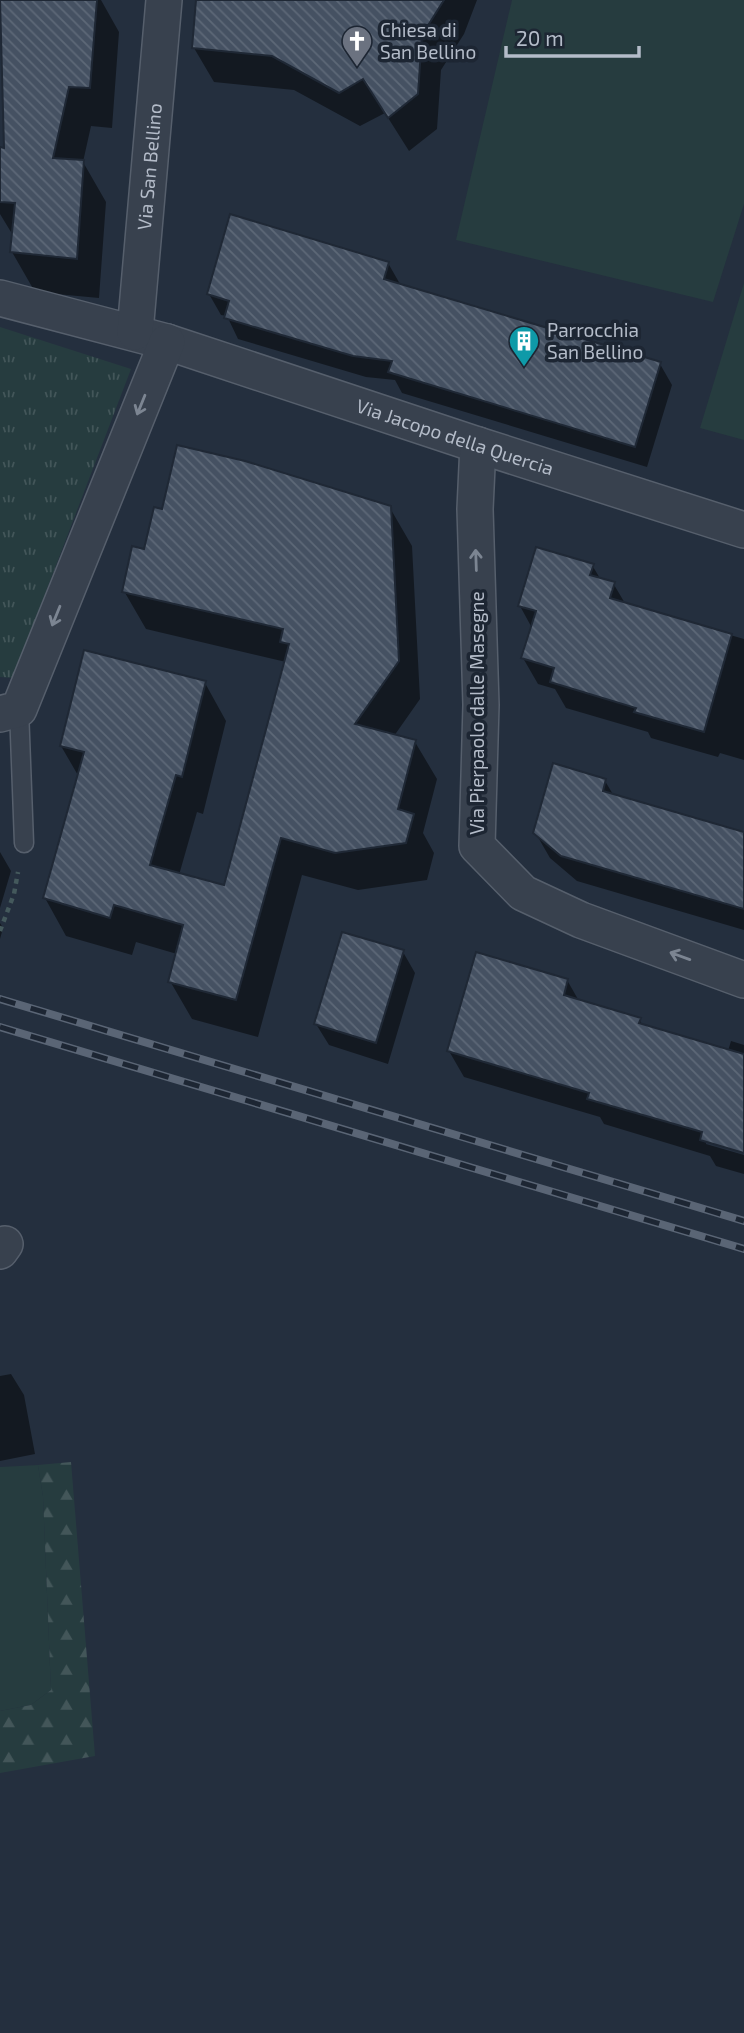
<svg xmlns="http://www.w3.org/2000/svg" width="744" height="2033" font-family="'Exo 2',sans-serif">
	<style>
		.green { fill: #263c3f }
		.forest { fill: url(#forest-firs) }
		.park { fill: url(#park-tufts) }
		.shadow { fill: #0007 }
		.building { fill: url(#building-back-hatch); stroke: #1f2835; stroke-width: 2 }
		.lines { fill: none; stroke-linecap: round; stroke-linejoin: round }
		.lane-casing { stroke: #565f6c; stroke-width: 21 }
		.street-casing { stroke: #565f6c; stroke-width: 38 }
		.path { stroke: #44595c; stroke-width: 4.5; stroke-dasharray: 5 5; stroke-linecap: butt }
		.lane { stroke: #38414e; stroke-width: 18 }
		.street { stroke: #38414e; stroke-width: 35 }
		.rail-casing { stroke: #5a6575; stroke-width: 8 }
		.rail { stroke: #1d2633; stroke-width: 5; stroke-dasharray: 16; stroke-linecap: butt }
		.oneway { stroke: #7c8592 }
		.labels { text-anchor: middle; stroke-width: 7; stroke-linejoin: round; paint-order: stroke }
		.poi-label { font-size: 19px; fill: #b4bcc9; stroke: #1d2633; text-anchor: start }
		.street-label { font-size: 19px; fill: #b4bcc9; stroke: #1d2633 }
	</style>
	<defs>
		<pattern id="forest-firs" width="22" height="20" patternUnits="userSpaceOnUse" patternTransform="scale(1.75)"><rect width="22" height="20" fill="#263c3f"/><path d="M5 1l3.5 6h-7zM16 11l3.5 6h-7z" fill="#435659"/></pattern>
		<pattern id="park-tufts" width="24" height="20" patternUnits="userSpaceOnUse" patternTransform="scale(1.75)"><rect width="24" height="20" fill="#263c3f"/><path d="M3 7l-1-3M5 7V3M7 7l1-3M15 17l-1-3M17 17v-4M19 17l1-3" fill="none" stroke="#435659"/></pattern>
		<pattern id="building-back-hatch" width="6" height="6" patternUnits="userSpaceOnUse" patternTransform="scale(1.75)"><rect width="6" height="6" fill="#455162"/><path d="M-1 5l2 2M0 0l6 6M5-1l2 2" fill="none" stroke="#5d6877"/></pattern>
	</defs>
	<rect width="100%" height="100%" fill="#242f3e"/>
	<path class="green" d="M512,0H744V204L713,302L456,240Z
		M744,283V440L700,428Z
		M38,1465L43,1496L51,1690L31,1705L0,1711V1467Z"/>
	<path class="forest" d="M71,1462L95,1756L0,1773V1711L31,1705L51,1690L43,1496L38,1465Z"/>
	<path class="park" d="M0,327L131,369L13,678L0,677Z"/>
	<path class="shadow" d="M0,0H101L119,32L112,128L91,126L83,162L106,202L99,298L35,292L12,252L14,237L0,214V149H6Z
		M198,0H477L464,34L441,70L437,129L409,151L385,113L360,126L294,90L214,82L194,48Z
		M388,263L400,284L660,364L672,385L647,467L402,393L395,380L366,377L238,339L227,316L221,315L209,294Z
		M390,508L412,546L420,699L394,736L415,742L437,779L423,833L434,853L427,880L358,890L302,875L258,1037L192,1019L170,981L177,954L136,942L132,955L66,936L45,898L79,777L61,746L205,683L226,721L203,814L197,812L179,875L226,887L286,662L146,629L124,591L146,551Z
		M592,565L601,580L613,583L626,605L744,639V760L720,753L718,757L651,738L648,732L566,708L555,689L538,684L523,658L532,628L520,606Z
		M605,781L614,796L744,834V930L577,881L550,858L535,832Z
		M0,852L11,871L0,908Z
		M0,923L3,928L0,939Z
		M403,952L415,973L388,1064L329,1045L316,1024Z
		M567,980L579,1001L639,1019L643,1026L728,1051L731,1041L744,1045V1151L706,1140V1144L744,1155V1174L716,1166L710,1156L604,1124L600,1117L464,1077L449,1051Z
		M11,1374L24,1395L35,1454L0,1461V1376Z"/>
	<path class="building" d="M0,0H97L90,88L69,87L53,158L84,160L77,259L10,252L15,203L0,202V147L4,148Z
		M196,0H444L422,35L418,94L388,118L363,79L339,93L272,56L192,48Z
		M230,214L389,262L384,279L661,362L635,447L388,372L392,361L353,356L224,318L229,301L207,294Z
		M177,445L245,461L391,506L399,661L355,724L416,740L398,809L414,814L406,843L335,853L281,838L236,1000L168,982L183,925L114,905L110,918L43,898L84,752L60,746L84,650L206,681L182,777L176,775L150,865L224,885L289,644L280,642L283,629L122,592L132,546L144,549L154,507L162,509Z
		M536,547L594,564L590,575L615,582L610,598L732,634L704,732L634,712L636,708L550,682L554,668L521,658L536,611L518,606Z
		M553,763L606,779L603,791L744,832V909L561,856L533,833Z
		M342,932L404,950L376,1043L314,1024Z
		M476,952L568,979L564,995L641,1018L639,1023L744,1054V1153L700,1140L702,1132L587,1099L589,1093L447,1051Z"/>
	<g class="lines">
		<g class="lane-casing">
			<path id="lane" d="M19,709L24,843"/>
		</g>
		<g class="street-casing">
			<g id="street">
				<path id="s1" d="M0,298L167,342L478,445L744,530"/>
				<path id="s2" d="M135,332L164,0"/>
				<path d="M478,445L475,509L481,705L477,846L523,893L581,920L744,980"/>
				<path d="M0,714L19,709L167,342"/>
				<path d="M0,1251L5,1244"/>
			</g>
		</g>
		<path class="path" d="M0,931L14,894L18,872"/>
		<use href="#lane" class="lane"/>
		<use href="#street" class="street"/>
		<g class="rail-casing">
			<path id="rail" d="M0,999L744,1221
				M0,1027L744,1249"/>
		</g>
		<use href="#rail" class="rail"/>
	</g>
	<defs><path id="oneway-shaft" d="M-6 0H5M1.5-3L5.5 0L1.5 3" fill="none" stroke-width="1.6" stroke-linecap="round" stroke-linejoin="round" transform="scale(1.75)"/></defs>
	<g class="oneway">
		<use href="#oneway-shaft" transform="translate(141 405) rotate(112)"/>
		<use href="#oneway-shaft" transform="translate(476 560) rotate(-92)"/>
		<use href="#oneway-shaft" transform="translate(56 616) rotate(112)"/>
		<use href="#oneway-shaft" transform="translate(680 956) rotate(-160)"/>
	</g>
	<defs>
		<g id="church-pin" transform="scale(1.575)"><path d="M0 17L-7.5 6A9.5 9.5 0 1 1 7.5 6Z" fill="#6b7280" stroke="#1d2633"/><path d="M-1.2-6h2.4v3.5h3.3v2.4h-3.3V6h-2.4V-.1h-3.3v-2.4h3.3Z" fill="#fff"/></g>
		<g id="building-pin" transform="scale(1.575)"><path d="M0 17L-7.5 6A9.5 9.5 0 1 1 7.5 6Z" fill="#0f9aa8" stroke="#1d2633"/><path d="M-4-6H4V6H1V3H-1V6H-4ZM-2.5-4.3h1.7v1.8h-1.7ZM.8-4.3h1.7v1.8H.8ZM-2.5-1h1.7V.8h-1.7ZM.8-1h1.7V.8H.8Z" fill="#fff"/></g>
	</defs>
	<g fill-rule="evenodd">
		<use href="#church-pin" x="357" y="41"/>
		<use href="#building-pin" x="524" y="341"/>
	</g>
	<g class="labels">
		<g class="poi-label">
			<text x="380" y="37">Chiesa di<tspan x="380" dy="22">San Bellino</tspan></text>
			<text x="547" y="337">Parrocchia<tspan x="547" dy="22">San Bellino</tspan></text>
		</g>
		<g class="street-label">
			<text dy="7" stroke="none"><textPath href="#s2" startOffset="166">Via San Bellino</textPath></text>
			<text dy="7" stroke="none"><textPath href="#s1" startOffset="476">Via Jacopo della Quercia</textPath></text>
			<text transform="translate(477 713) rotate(-90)" y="7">Via Pierpaolo dalle Masegne</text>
		</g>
	</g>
	<path d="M506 46v10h133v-10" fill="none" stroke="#b4bcc9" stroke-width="3.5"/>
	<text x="516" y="46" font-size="21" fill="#b4bcc9" stroke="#1d2633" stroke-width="5" paint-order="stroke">20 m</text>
</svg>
